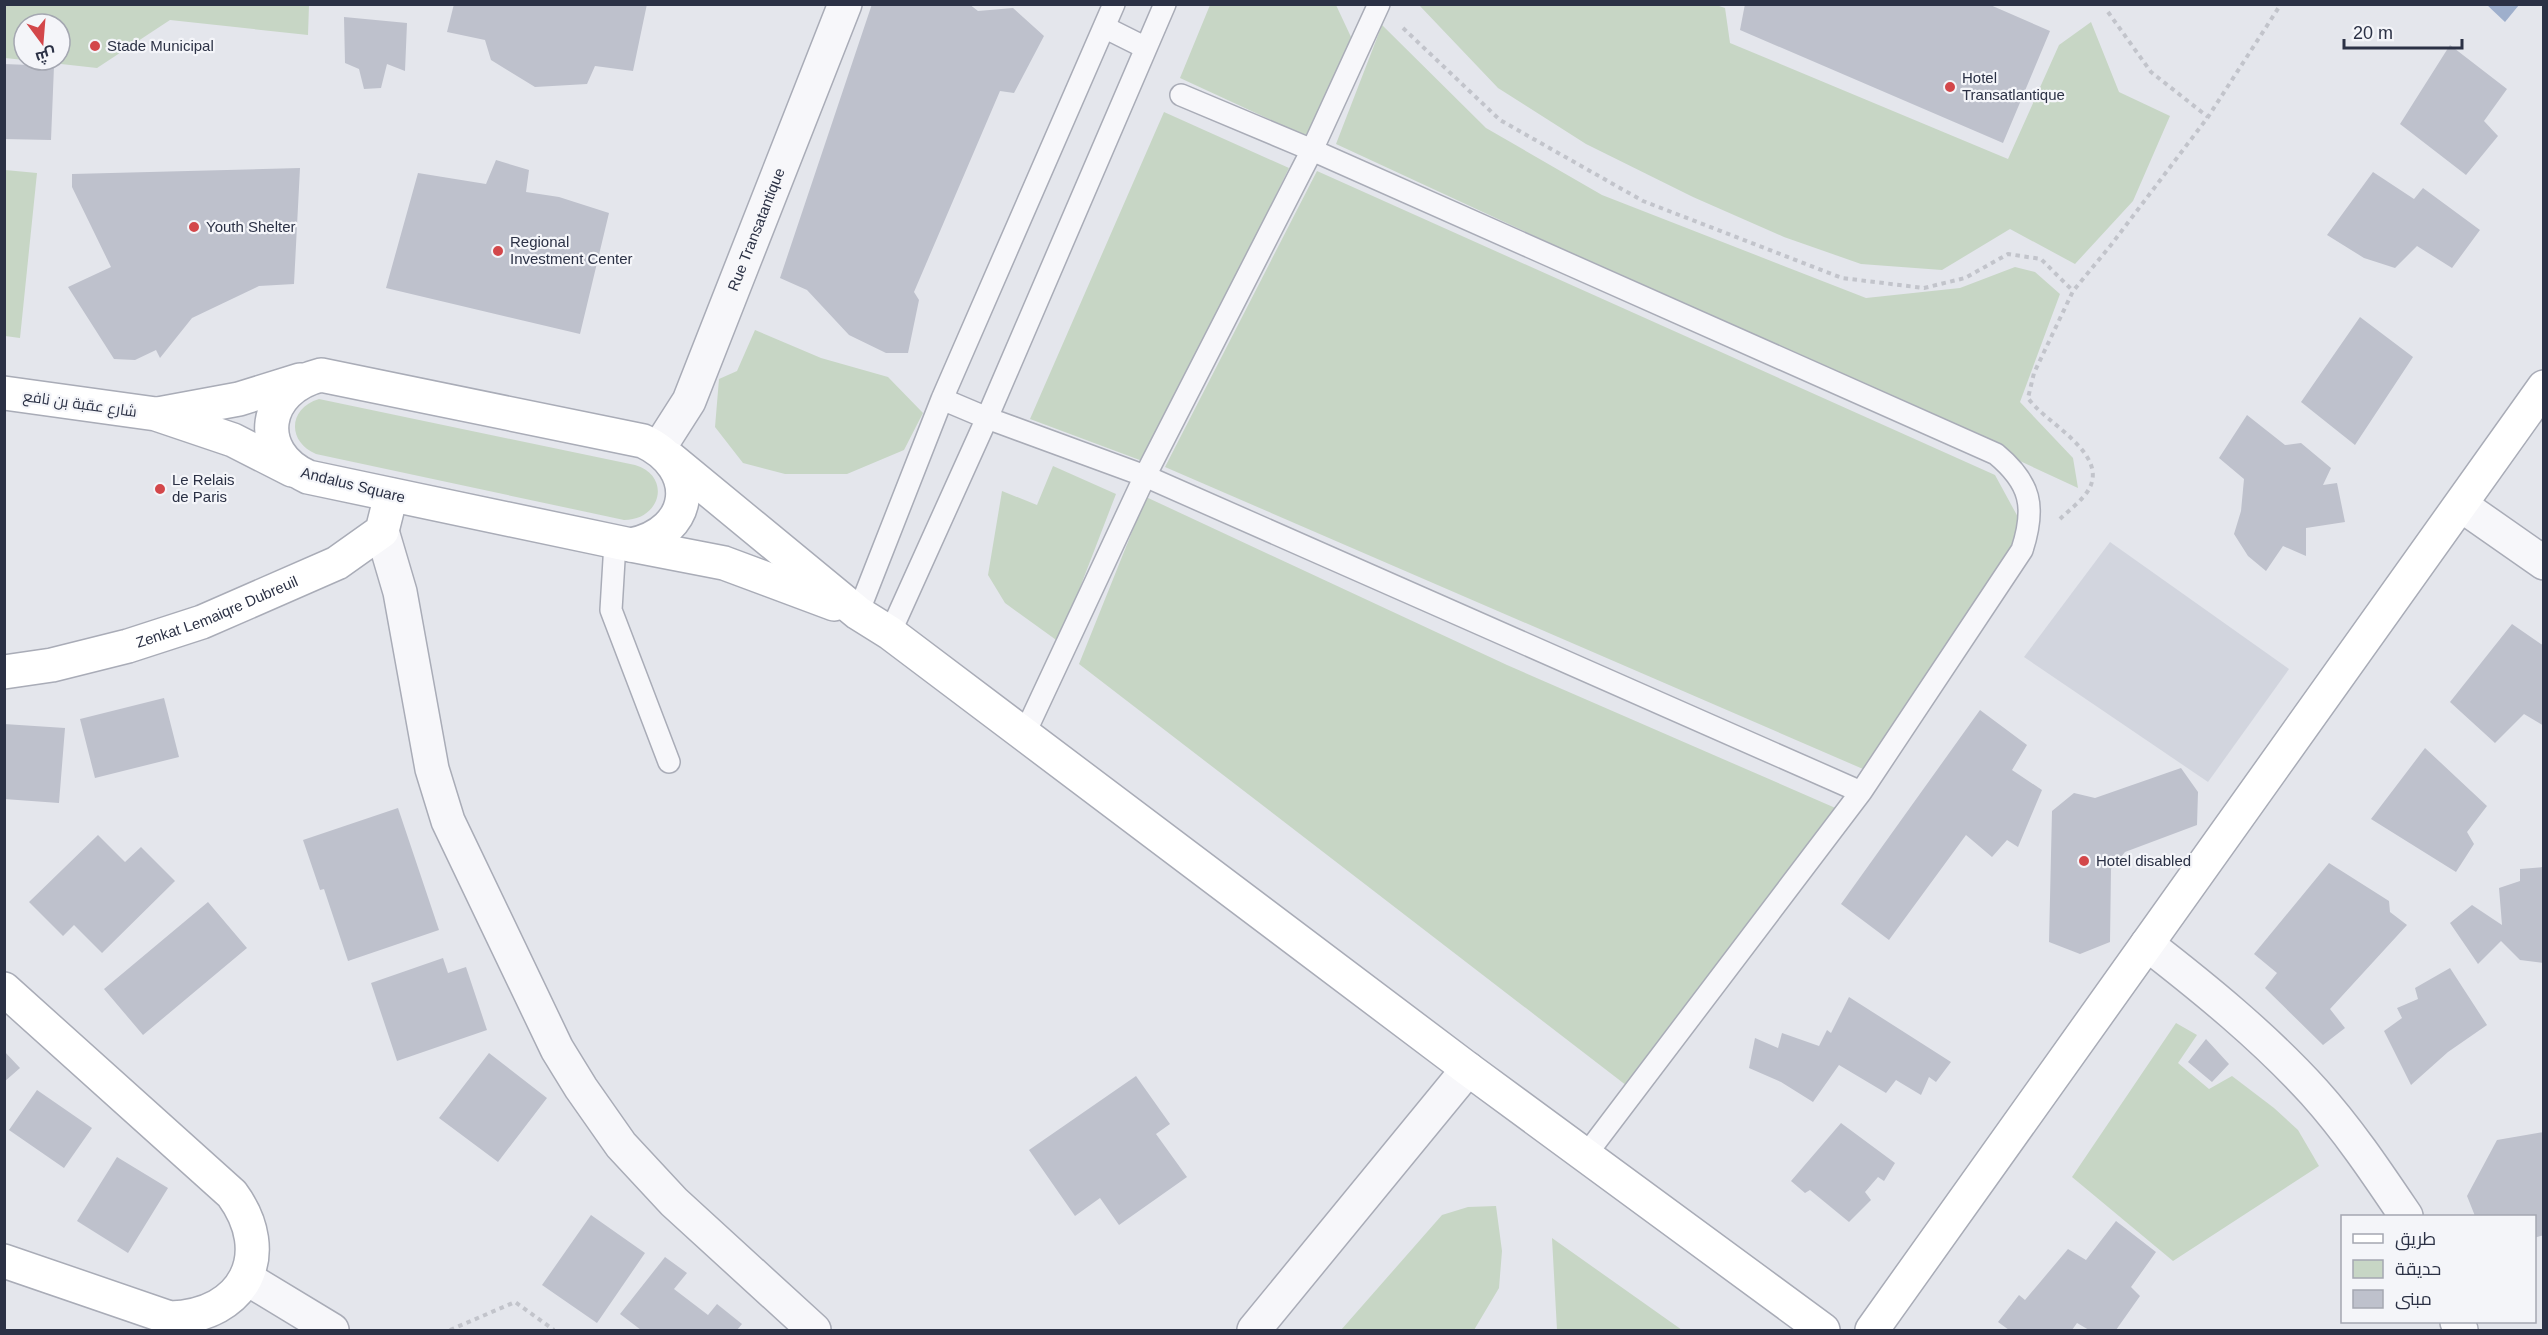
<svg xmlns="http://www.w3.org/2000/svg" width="2548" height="1335" font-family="Helvetica,Cairo,sans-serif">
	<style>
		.built { fill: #d2d5de }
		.green { fill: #c7d6c5 }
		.water { fill: #9eafcc }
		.building { fill: #bec1cc }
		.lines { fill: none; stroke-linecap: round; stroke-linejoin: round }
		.service-casing { stroke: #a9acb7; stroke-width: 24 }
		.minor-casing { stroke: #a9acb7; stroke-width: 36 }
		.secondary-casing { stroke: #a9acb7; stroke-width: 36 }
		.path { stroke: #c2c4cb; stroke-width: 4; stroke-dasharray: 4.5 4.5; stroke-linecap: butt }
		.service { stroke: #f7f7fa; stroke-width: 21 }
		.minor { stroke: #f7f7fa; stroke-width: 33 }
		.secondary { stroke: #fff; stroke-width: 33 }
		.poi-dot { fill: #d3474a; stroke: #f4f5f9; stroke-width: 2 }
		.labels { text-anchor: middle; stroke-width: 4.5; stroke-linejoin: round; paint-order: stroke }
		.poi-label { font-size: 15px; fill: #2b3145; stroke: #f4f5f9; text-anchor: start }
		.street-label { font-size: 15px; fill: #2b3145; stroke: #f4f5f9 }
	</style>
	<rect width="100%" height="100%" fill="#e4e6ec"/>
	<path class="built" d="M2110,542L2289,669L2208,782L2024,657Z"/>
	<path class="green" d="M5,4L309,5L308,35L170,20L97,68L25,60H60V24H24V60L5,58Z
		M1210,5H1336L1351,37L1312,139L1180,78Z
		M1419,5H1716L1725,8L1730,43L2008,159L2059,45L2091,22L2119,92L2170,116L2133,201L2075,264L2010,229L1942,270L1861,264L1784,237L1693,197L1586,144L1498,88Z
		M1382,25L1486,128L1602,195L1866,298L1960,288L2015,267L2035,272L2060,294L2020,402L2073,458L2078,488L1336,144Z
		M1164,112L1289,168L1145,462L1030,419Z
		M5,170L37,173L20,338L5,336Z
		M1317,171L1995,475L2025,530L1863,769L1165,467Z
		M755,330L821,358L888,377L923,413L904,450L847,474H785L743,463L715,427L719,379L737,371Z
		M319,399L635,465C672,476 661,520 624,520L316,454C287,442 288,408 319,399Z
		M1053,466L1116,494L1059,642L1005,603L988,575L1002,491L1037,505Z
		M1146,497L1507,665L1840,810L1631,1089L1079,664Z
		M2176,1023L2197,1035L2178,1063L2209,1089L2232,1076L2274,1108L2298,1130L2319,1166L2173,1261L2072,1177Z
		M1496,1206L1502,1251L1499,1288L1474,1330H1341L1442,1215L1468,1207Z
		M1552,1238L1682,1330H1557Z"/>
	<path class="water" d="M2486,4H2519V5L2505,22Z"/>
	<path class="building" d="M454,4H647L633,71L595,66L587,84L535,87L491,60L485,40L447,32Z
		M872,4H969L978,11L1013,8L1044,36L1014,93L1000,91L914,292L919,300L908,353H886L849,335L807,290L780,278Z
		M1745,4H1988L2050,31L2003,143L1740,30Z
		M344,17L407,23L405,71L387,64L381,88L364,89L359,69L345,63Z
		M2450,45L2507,89L2484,121L2498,136L2466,175L2400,124Z
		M4,64L54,66L51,140L4,139Z
		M496,160L529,170L526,192L559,197L609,213L580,334L386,288L418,173L486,184Z
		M300,168L294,284L259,286L192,318L160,358L156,350L135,360L114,359L68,287L111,267L72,187V174Z
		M2373,172L2414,199L2423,188L2480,230L2452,268L2417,246L2395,268L2364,258L2327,235Z
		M2360,317L2413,357L2355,445L2301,402Z
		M2247,415L2285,445L2301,443L2331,468L2323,485L2337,483L2345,522L2306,528V556L2283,546L2266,571L2248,556L2234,534L2241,511L2244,479L2219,458Z
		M2512,624L2544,646V726L2524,714L2495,743L2450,702Z
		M164,698L179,757L95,778L80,719Z
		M1980,710L2027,745L2012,770L2042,790L2018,847L2007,840L1992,857L1966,835L1889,940L1841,904Z
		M4,724L65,728L59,803L4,799Z
		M2425,748L2487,806L2467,832L2474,844L2456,872L2371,819Z
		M2181,768L2198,792L2197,825L2125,852L2111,869L2110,942L2080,954L2049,942L2052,811L2074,793L2095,798Z
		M398,808L439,930L348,961L324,889L320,890L303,840Z
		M98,835L125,862L141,847L175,881L102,953L74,925L63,936L29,902Z
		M2329,863L2389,901L2390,912L2407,925L2330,1009L2345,1028L2323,1045L2265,988L2277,973L2254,954Z
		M2544,867V963L2520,960L2501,941L2478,964L2450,923L2472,905L2502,925L2499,888L2520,881V869Z
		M208,902L247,948L143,1035L104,989Z
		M443,958L448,973L466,967L487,1030L397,1061L371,983Z
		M2450,968L2487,1025L2448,1052L2411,1085L2384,1031L2402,1018L2397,1008L2418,999L2415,988Z
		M1849,997L1951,1062L1936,1082L1929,1077L1921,1095L1896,1080L1886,1093L1839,1065L1813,1102L1781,1082L1749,1068L1755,1038L1778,1048L1782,1033L1819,1046L1827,1030L1831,1033Z
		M2206,1039L2229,1064L2212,1082L2188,1062Z
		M4,1051L20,1068L4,1082Z
		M489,1053L547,1098L498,1162L439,1118Z
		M1136,1076L1170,1124L1156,1134L1187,1177L1119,1225L1100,1198L1075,1216L1029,1150Z
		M37,1090L92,1128L64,1168L9,1130Z
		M1841,1123L1895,1163L1884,1181L1878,1177L1865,1192L1871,1200L1849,1222L1810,1190L1805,1193L1791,1181Z
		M2544,1132V1235L2534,1238V1216H2475L2467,1196L2497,1140Z
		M117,1157L168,1188L128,1253L77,1221Z
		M591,1215L645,1253L597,1323L542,1285Z
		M2116,1221L2156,1252L2131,1287L2140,1296L2116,1330H2089L2077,1323L2072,1330H2009L1998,1322L2019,1295L2025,1300L2068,1249L2086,1260Z
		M665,1257L687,1273L674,1289L708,1315L717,1304L742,1324L737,1330H641L620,1314Z"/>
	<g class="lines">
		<g class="service-casing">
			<path id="service" d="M1104,27L1146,48
				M1181,95L1312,150L1379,4
				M1312,150L1996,454C2031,483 2036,507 2022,550L1861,792L1145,476Z
				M942,399L987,418L1145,476L1024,735
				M615,543L611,610L669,762
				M858,613L942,399L1114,4
				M890,633L987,418L1165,4
				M1585,1156L1861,792"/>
		</g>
		<g class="minor-casing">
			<g id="minor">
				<path id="s1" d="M659,448L689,401L845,4"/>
				<path d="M2461,505L2544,563"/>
				<path d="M382,531L400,592L432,769L448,821L557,1049L581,1088L621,1145L674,1202L814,1330"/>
				<path d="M2147,944C2205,989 2264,1037 2314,1092C2349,1131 2377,1173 2406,1216"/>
				<path d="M246,1278L332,1330"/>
				<path d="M2457,1322L2461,1330"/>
				<path d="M1254,1330L1468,1069"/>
			</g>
		</g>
		<g class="secondary-casing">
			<g id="secondary">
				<path d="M321,375L643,441C701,468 694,532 631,545L308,477C253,452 263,389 321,375Z"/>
				<path d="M4,393L156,414L233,440L292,470"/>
				<path d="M158,414L239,399L300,380"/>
				<path d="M671,459L858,613L890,633L1468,1069L1823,1330"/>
				<path d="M631,545L724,563L834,604"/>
				<path id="s2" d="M4,672L52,665L128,646L202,622L337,563L382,531L391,495"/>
				<path d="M4,989L232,1194C276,1254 245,1316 170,1318L4,1261"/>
				<path d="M1872,1330L2544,387"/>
			</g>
		</g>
		<path class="path" d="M2108,12L2151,72L2208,117
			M1403,28L1500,120L1643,201L1842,278L1924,288L1965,278L2008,254L2041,259L2073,291
			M2060,519C2069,510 2083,500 2089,489C2109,453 2045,423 2028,398L2034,373L2073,291L2111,245L2208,117L2281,4
			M450,1330L515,1302L554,1330"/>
		<use href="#service" class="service"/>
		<use href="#minor" class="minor"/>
		<use href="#secondary" class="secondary"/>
	</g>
	<g class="poi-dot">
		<circle cx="95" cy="46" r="6"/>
		<circle cx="1950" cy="87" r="6"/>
		<circle cx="194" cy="227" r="6"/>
		<circle cx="498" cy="251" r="6"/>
		<circle cx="160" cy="489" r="6"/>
		<circle cx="2084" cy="861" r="6"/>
	</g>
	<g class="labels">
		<g class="poi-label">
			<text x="107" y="51">Stade Municipal</text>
			<text x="1962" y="83">Hotel<tspan x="1962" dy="17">Transatlantique</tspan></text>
			<text x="206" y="232">Youth Shelter</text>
			<text x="510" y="247">Regional<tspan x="510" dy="17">Investment Center</tspan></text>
			<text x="172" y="485">Le Relais<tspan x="172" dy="17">de Paris</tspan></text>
			<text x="2096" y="866">Hotel disabled</text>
		</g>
		<g class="street-label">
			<text dy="5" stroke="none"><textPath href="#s1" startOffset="240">Rue Transatantique</textPath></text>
			<text transform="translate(80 404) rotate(8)" y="5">شارع عقبة بن نافع</text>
			<text transform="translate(353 485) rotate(14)" y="5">Andalus Square</text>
			<text dy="5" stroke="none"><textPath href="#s2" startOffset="222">Zenkat Lemaiqre Dubreuil</textPath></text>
		</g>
	</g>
	<rect width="2548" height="1335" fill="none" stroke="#2b3145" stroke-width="12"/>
	<rect x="2341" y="1215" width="195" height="108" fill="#f4f5f9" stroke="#a4a7b1" stroke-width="1.5"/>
	<rect x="2353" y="1234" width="30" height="9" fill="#ffffff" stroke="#a4a7b1" stroke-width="1.5"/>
	<text x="2395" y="1245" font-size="18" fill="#2b3145">طريق</text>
	<rect x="2353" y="1260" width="30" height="18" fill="#c7d6c5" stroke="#a4a7b1" stroke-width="1.5"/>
	<text x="2395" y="1275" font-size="18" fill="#2b3145">حديقة</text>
	<rect x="2353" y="1290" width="30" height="18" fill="#bec1cc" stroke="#a4a7b1" stroke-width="1.5"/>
	<text x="2395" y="1305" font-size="18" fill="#2b3145">مبنى</text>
	<g transform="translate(42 42) rotate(164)"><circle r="28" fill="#f4f5f9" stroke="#a4a7b1" stroke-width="1.5"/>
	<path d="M0-4.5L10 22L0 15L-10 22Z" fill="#d3474a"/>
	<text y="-9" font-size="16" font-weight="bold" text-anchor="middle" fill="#2b3145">ش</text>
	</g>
	<path d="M2344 39v9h118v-9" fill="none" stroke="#2b3145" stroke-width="3"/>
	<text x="2353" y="39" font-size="18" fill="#2b3145" stroke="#f4f5f9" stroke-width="4.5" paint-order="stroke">20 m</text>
</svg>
